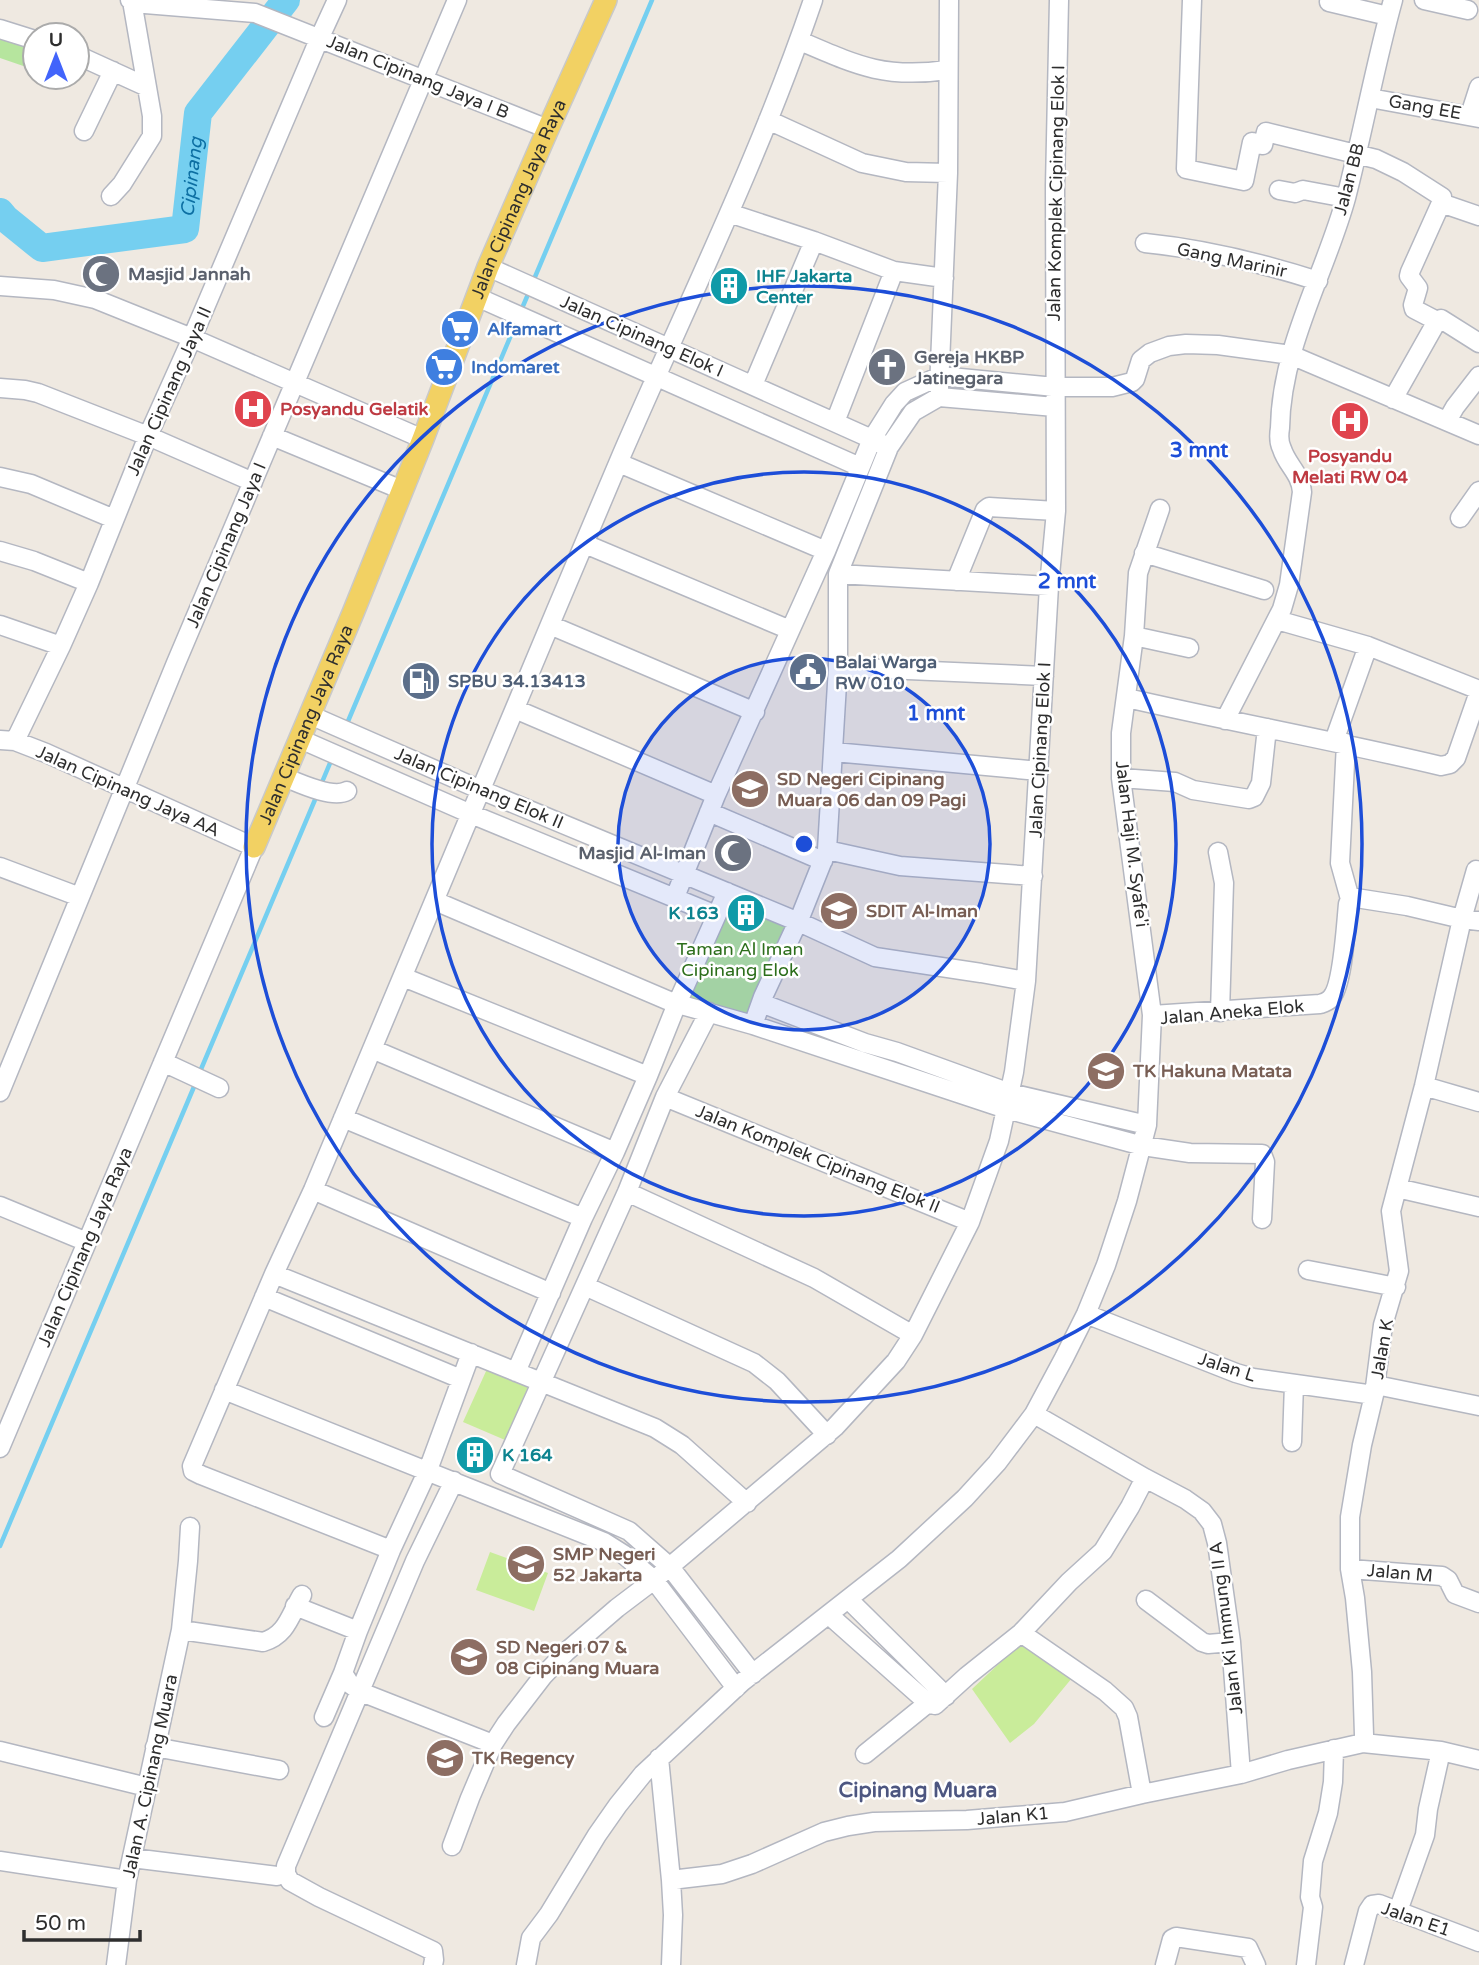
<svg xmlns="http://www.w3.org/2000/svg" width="1479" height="1965" font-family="'Varela Round',sans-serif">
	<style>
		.green { fill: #b6e59e }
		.pitch { fill: #c9ec9a }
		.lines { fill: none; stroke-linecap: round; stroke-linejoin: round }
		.stream { stroke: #75cff0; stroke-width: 4.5 }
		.river { stroke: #75cff0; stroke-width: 28 }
		.minor-casing { stroke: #b4b7c1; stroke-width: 21 }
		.major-casing { stroke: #c9c9c9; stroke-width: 24 }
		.minor { stroke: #fff; stroke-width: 18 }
		.major { stroke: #f2d163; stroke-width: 21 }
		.ring { fill: none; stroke: #1d4ed8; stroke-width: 3.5 }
		.labels { text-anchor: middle; stroke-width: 5; stroke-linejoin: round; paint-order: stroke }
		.street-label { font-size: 18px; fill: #2e2e2e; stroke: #fff }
		.worship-label { font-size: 18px; font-weight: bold; fill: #5b616d; stroke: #fff; text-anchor: start }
		.culture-label { font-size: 18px; font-weight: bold; fill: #0d838f; stroke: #fff; text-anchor: start }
		.shop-label { font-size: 18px; font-weight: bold; fill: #366cbe; stroke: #fff; text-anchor: start }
		.health-label { font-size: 18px; font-weight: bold; fill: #be3a42; stroke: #fff; text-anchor: start }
		.service-label { font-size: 18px; font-weight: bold; fill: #4e5e75; stroke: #fff; text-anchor: start }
		.education-label { font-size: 18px; font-weight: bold; fill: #785e54; stroke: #fff; text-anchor: start }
		.park-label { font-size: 18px; fill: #2c6e1b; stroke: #fff }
		.water-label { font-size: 19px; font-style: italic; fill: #0d6fa3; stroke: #fff }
		.quarter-label { font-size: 21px; font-weight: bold; fill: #4d5680; stroke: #fff }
		.centre { fill: #1d4ed8; stroke: #fff; stroke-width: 3.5 }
		.ring-label { font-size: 21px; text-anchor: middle; font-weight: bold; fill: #1d4ed8; stroke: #fff; stroke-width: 5; stroke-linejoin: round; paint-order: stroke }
	</style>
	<rect width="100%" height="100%" fill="#efe9e1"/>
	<path class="green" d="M0,31L35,43V70L0,58Z
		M728,896L797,924L751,1024L681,1001Z"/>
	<path class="pitch" d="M487,1369L528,1387L505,1440L463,1422Z
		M490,1552L548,1573L534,1611L476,1590Z
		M1022,1642L1072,1678L1034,1724L1010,1743L972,1689Z"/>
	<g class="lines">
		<path class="stream" d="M532,284L652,0
			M520,313L529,292
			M346,726L517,321
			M320,787L333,756
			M199,1074L317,795
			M0,1546L196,1082"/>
		<path class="river" id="s1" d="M0,212L5,218L42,248L185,229L198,113L286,0"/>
		<g class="minor-casing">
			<path id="minor" d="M130,0L145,4L255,13L548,129
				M1192,0L1186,169L1244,181L1252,142L1263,145L1266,132L1376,159L1403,172L1442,197L1441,203L1410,272L1409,276L1418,288L1413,305L1414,309L1437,321L1441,319L1479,343
				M1424,0L1468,10
				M1329,2L1388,16
				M0,29L35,40
				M800,41C856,65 884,79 947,70
				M77,55L145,86
				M54,78V77
				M1370,98L1479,118
				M1470,115L1479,87
				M768,120L862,163L906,172L948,173
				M84,131L113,71
				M1279,190L1295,193L1303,190L1346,198
				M111,196L122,184L152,136V116L132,1
				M1441,203L1479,216
				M729,213L814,241L894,271L944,278
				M1145,243C1204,249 1262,263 1318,281
				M488,267L883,444
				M0,286L54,290L95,299L192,338L423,439
				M477,297L860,467
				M753,385L814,241
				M0,388L25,390L38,393L148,436L253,482
				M939,388L948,173L949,0
				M1393,399L1437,321
				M1447,421L1455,407L1479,376
				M835,422L894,271
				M272,436L402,490
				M619,463L826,551
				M0,477L31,484L114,519
				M1460,518L1479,491
				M585,544L790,630
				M0,551L34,561L89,583
				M1144,553L1264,590
				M838,574L1049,586
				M956,581L985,510L989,507L1056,511
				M1277,620L1368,646L1479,690
				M0,625L61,646
				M550,625L755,712
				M1134,636L1189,648
				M838,667L1044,676
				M1127,698C1231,722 1336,741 1441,766L1450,764L1456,758L1479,692
				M515,709L716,795
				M310,715L481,790L801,923L875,957L981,973L1026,981
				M1225,720L1282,609L1289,585L1302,492C1301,474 1287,465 1282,449C1279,443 1279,434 1280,428C1281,347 1325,274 1346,198C1363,132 1375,65 1393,0
				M300,739L471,814L716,915
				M0,740L15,741L46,753L254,847L0,1448
				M15,741L61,646L89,583L148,436L192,338L320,37L337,0
				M1334,741L1368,646
				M1346,743L1340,863L1350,899
				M834,752L1039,771
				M284,777C299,783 332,799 347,791
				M1121,778L1175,782L1193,790L1249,799L1254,797L1261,783L1267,728
				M709,812L823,861
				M827,850L900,866L1033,876
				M1218,852L1224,883L1220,1012
				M0,867L80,897
				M675,897L716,795L826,551L872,439L894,404L905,392L940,376L1055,387H1112L1132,382L1135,379L1141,360L1150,353L1169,346L1186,344L1218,345L1291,355L1479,435
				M1350,899L1356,898L1407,906L1462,919L1479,921
				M435,901L674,1003L676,1006
				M403,977L648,1076
				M761,1003L865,1043L897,1052L1010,1093L1147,1125
				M678,1004L753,1025L1006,1109L1143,1146L1190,1153L1262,1154L1265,1162L1262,1219
				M676,1006L727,892
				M709,1012L665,1097L627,1192L500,1474L629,1531L670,1567L753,1674
				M1152,1015L1320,1004C1323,1003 1327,1002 1330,999C1343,988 1346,923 1348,904L1350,899
				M753,1025L763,997L801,915L827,850L838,667V574L889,447L913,412L939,397L1055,407
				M372,1049L615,1152
				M163,1062L219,1088
				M1424,1086L1479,1102
				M0,1092L176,663L457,0
				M665,1097L970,1222
				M343,1118L583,1218
				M1397,1188L1479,1207
				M313,1190L551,1293
				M627,1192L814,1278L913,1335
				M0,1206L87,1242
				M1308,1270L1396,1287
				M274,1274L655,1428L682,1445L747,1503
				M585,1286L754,1363L777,1381L827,1435
				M264,1297L461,1379
				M1086,1314L1236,1373L1253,1378L1374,1395
				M471,1353L428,1470L391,1550L358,1631L343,1673L350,1684L361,1692L493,1744
				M516,1372L583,1218L615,1152L648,1076L676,1006
				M1376,1385L1479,1406
				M224,1390L604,1542L623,1554L654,1580L736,1688
				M1034,1414L1145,1478L1185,1499L1202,1511L1212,1524L1217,1543L1231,1642L1241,1774
				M1292,1442L1294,1384
				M391,1550L201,1475L193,1471L192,1466L274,1274L313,1190C416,945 518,699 622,454C687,304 760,156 813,0
				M1350,1569L1442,1576L1448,1580L1455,1594L1479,1603
				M848,1599L946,1696
				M1146,1600L1202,1642L1208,1644L1231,1642
				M295,1606L358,1631
				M829,1615L928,1703L935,1705L967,1676L1021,1633L1069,1582L1103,1551L1130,1507L1145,1478
				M181,1630L263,1642C287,1635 290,1615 302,1595
				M1021,1633L1105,1691L1124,1708L1128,1717L1142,1794
				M324,1717L343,1673
				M1363,1743L1364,1735L1362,1672L1355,1598L1350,1569V1517L1362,1445L1374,1395L1383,1325L1399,1271L1391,1211L1424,1086L1462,919L1476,870
				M155,1747L279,1770
				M0,1751L147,1787
				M865,1754L928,1703
				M659,1758L671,1880L722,1874L752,1864L824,1832L848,1826L874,1822L967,1820L1065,1812L1142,1794L1241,1774L1288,1760L1363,1743L1441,1751L1479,1760
				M452,1846L470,1798L493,1744L506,1724L543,1676L566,1652L617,1608L654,1580L835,1427L896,1361L913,1335L970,1222L999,1141L1014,1072L1026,981L1049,586L1056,511L1055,186L1059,0
				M132,1858L277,1876
				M0,1861L127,1880
				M1398,1911L1425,1835L1428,1809L1441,1751
				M116,1965L127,1880L181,1630L188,1561L190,1527
				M433,1965L434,1960L433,1951L319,1897L290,1881L286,1874V1866L415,1561L454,1481
				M526,1965L531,1938L549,1914L597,1835L618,1805L643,1774L742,1682L899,1559L965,1498L997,1463L1034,1414L1064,1358L1086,1314L1106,1265L1127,1201L1147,1125L1152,1015L1121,778V733L1134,636L1138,573L1160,509
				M671,1965L673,1915L671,1880
				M1165,1965L1172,1939L1176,1937L1248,1948L1256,1965
				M1306,1965L1313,1907L1310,1897L1313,1861L1328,1813L1333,1782L1334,1749
				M1354,1965L1368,1911L1372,1905L1379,1904L1479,1942"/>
		</g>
		<g class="major-casing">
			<g id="major">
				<path id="s2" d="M254,847L353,613L423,439L488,267L548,129L606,0"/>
			</g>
		</g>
		<use href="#minor" class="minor"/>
		<use href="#major" class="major"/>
	</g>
	<circle cx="804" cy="844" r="186" fill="#1d4ed8" fill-opacity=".12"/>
	<g class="ring">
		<circle cx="804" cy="844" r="186"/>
		<circle cx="804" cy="844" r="372"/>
		<circle cx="804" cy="844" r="558"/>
	</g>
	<defs>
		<g id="mosque-disc" transform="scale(2.0125)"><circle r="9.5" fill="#6b7280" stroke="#fff"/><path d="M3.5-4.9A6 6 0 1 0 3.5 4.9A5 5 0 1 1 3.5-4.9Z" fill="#fff"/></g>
		<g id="building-disc" transform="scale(2.0125)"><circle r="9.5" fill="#0f9aa8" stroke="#fff"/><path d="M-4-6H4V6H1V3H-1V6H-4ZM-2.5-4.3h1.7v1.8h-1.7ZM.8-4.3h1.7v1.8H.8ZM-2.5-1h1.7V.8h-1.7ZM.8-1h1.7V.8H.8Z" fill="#fff"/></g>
		<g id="supermarket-disc" transform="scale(2.0125)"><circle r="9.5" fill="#3f7fe0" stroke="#fff"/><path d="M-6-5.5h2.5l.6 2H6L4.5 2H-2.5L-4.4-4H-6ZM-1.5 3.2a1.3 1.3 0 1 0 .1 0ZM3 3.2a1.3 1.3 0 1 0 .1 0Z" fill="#fff"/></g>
		<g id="church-disc" transform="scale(2.0125)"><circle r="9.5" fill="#6b7280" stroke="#fff"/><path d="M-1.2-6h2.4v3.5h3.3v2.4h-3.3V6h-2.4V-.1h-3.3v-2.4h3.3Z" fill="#fff"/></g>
		<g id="hospital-disc" transform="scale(2.0125)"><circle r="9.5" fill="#e0444e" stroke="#fff"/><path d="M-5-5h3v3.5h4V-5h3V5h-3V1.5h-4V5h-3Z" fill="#fff"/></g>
		<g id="civic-disc" transform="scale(2.0125)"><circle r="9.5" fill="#5c6f8a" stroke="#fff"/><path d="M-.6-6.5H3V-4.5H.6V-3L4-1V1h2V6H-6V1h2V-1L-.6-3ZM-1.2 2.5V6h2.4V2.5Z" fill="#fff"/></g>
		<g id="fuel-disc" transform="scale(2.0125)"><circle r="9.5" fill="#5c6f8a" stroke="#fff"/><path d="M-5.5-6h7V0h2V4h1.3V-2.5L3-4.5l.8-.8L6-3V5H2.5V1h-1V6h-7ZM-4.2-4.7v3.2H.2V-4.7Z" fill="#fff"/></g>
		<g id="school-disc" transform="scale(2.0125)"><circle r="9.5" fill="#8d6e63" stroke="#fff"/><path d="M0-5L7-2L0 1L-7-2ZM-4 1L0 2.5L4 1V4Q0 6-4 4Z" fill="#fff"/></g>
	</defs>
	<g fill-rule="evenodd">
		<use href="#mosque-disc" x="101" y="274"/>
		<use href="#building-disc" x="729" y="286"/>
		<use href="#supermarket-disc" x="460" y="329"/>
		<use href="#supermarket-disc" x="444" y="367"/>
		<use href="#church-disc" x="887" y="367"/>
		<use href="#hospital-disc" x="253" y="409"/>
		<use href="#hospital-disc" x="1350" y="421"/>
		<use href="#civic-disc" x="808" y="672"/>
		<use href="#fuel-disc" x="421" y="681"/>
		<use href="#school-disc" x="750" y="789"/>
		<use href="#mosque-disc" x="733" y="853"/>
		<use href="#school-disc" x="839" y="911"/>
		<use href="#building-disc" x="746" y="913"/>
		<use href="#school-disc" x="1106" y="1071"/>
		<use href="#building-disc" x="475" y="1455"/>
		<use href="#school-disc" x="526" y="1564"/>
		<use href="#school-disc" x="469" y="1657"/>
		<use href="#school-disc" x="445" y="1758"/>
	</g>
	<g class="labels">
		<g class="street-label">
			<text transform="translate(418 77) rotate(22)" y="6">Jalan Cipinang Jaya I B</text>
			<text transform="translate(1425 107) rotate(10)" y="6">Gang EE</text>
			<text transform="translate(1349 179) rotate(-75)" y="6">Jalan BB</text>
			<text transform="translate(1056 193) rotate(-89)" y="6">Jalan Komplek Cipinang Elok I</text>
			<text dy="6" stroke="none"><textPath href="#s2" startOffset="700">Jalan Cipinang Jaya Raya</textPath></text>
			<text transform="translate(1232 260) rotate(12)" y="6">Gang Marinir</text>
			<text transform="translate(642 336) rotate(24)" y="6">Jalan Cipinang Elok I</text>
			<text transform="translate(169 391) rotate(-66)" y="6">Jalan Cipinang Jaya II</text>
			<text transform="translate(226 545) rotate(-67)" y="6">Jalan Cipinang Jaya I</text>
			<text dy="6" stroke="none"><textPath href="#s2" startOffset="133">Jalan Cipinang Jaya Raya</textPath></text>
			<text transform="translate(1040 750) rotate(-87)" y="6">Jalan Cipinang Elok I</text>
			<text transform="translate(479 788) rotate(23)" y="6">Jalan Cipinang Elok II</text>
			<text transform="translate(128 791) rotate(24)" y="6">Jalan Cipinang Jaya AA</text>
			<text transform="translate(1132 844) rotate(83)" y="6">Jalan Haji M. Syafe'i</text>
			<text transform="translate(1232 1012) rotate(-5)" y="6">Jalan Aneka Elok</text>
			<text transform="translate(818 1159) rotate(22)" y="6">Jalan Komplek Cipinang Elok II</text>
			<text transform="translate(85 1247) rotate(-67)" y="6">Jalan Cipinang Jaya Raya</text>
			<text transform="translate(1382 1349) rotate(-80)" y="6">Jalan K</text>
			<text transform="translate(1227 1367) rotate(18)" y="6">Jalan L</text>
			<text transform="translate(1400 1573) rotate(5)" y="6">Jalan M</text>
			<text transform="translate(1226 1628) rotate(-97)" y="6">Jalan Ki Immung II A</text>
			<text transform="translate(150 1776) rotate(-78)" y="6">Jalan A. Cipinang Muara</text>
			<text transform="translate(1013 1816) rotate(-5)" y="6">Jalan K1</text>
			<text transform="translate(1416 1919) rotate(19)" y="6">Jalan E1</text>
		</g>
		<g class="worship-label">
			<text x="128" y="280">Masjid Jannah</text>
			<text x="914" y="363">Gereja HKBP<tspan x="914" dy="21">Jatinegara</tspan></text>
			<text x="706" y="859" text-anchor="end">Masjid Al-Iman</text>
		</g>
		<g class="culture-label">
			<text x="756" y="282">IHF Jakarta<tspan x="756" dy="21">Center</tspan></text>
			<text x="719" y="919" text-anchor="end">K 163</text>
			<text x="502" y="1461">K 164</text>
		</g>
		<g class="shop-label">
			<text x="487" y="335">Alfamart</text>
			<text x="471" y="373">Indomaret</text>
		</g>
		<g class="health-label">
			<text x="280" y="415">Posyandu Gelatik</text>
			<text x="1350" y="462" text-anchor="middle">Posyandu<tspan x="1350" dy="21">Melati RW 04</tspan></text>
		</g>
		<g class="service-label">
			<text x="835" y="668">Balai Warga<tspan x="835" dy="21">RW 010</tspan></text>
			<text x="448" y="687">SPBU 34.13413</text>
		</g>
		<g class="education-label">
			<text x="777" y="785">SD Negeri Cipinang<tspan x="777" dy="21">Muara 06 dan 09 Pagi</tspan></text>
			<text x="866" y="917">SDIT Al-Iman</text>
			<text x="1133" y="1077">TK Hakuna Matata</text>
			<text x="553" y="1560">SMP Negeri<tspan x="553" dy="21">52 Jakarta</tspan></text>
			<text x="496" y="1653">SD Negeri 07 &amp;<tspan x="496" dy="21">08 Cipinang Muara</tspan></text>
			<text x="472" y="1764">TK Regency</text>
		</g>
		<g class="park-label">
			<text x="740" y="955">Taman Al Iman<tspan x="740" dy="21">Cipinang Elok</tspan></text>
		</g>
		<g class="water-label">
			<text dy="7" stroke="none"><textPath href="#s1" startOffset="252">Cipinang</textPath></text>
		</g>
		<g class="quarter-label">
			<text x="918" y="1797">Cipinang Muara</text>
		</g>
	</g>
	<circle cx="804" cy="844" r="10" class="centre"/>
	<g class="ring-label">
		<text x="1199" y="457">3 mnt</text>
		<text x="1067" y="588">2 mnt</text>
		<text x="936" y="720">1 mnt</text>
	</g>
	<g transform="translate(56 56)"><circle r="33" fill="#ffffff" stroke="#ababab" stroke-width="2"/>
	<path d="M0-5L12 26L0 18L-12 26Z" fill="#4264fb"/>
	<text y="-10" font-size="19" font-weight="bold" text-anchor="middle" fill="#2e2e2e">U</text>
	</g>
	<path d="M24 1930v10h116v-10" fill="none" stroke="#2e2e2e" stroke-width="3.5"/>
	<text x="35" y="1930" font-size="21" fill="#2e2e2e" stroke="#ffffff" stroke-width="5" paint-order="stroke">50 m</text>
</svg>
